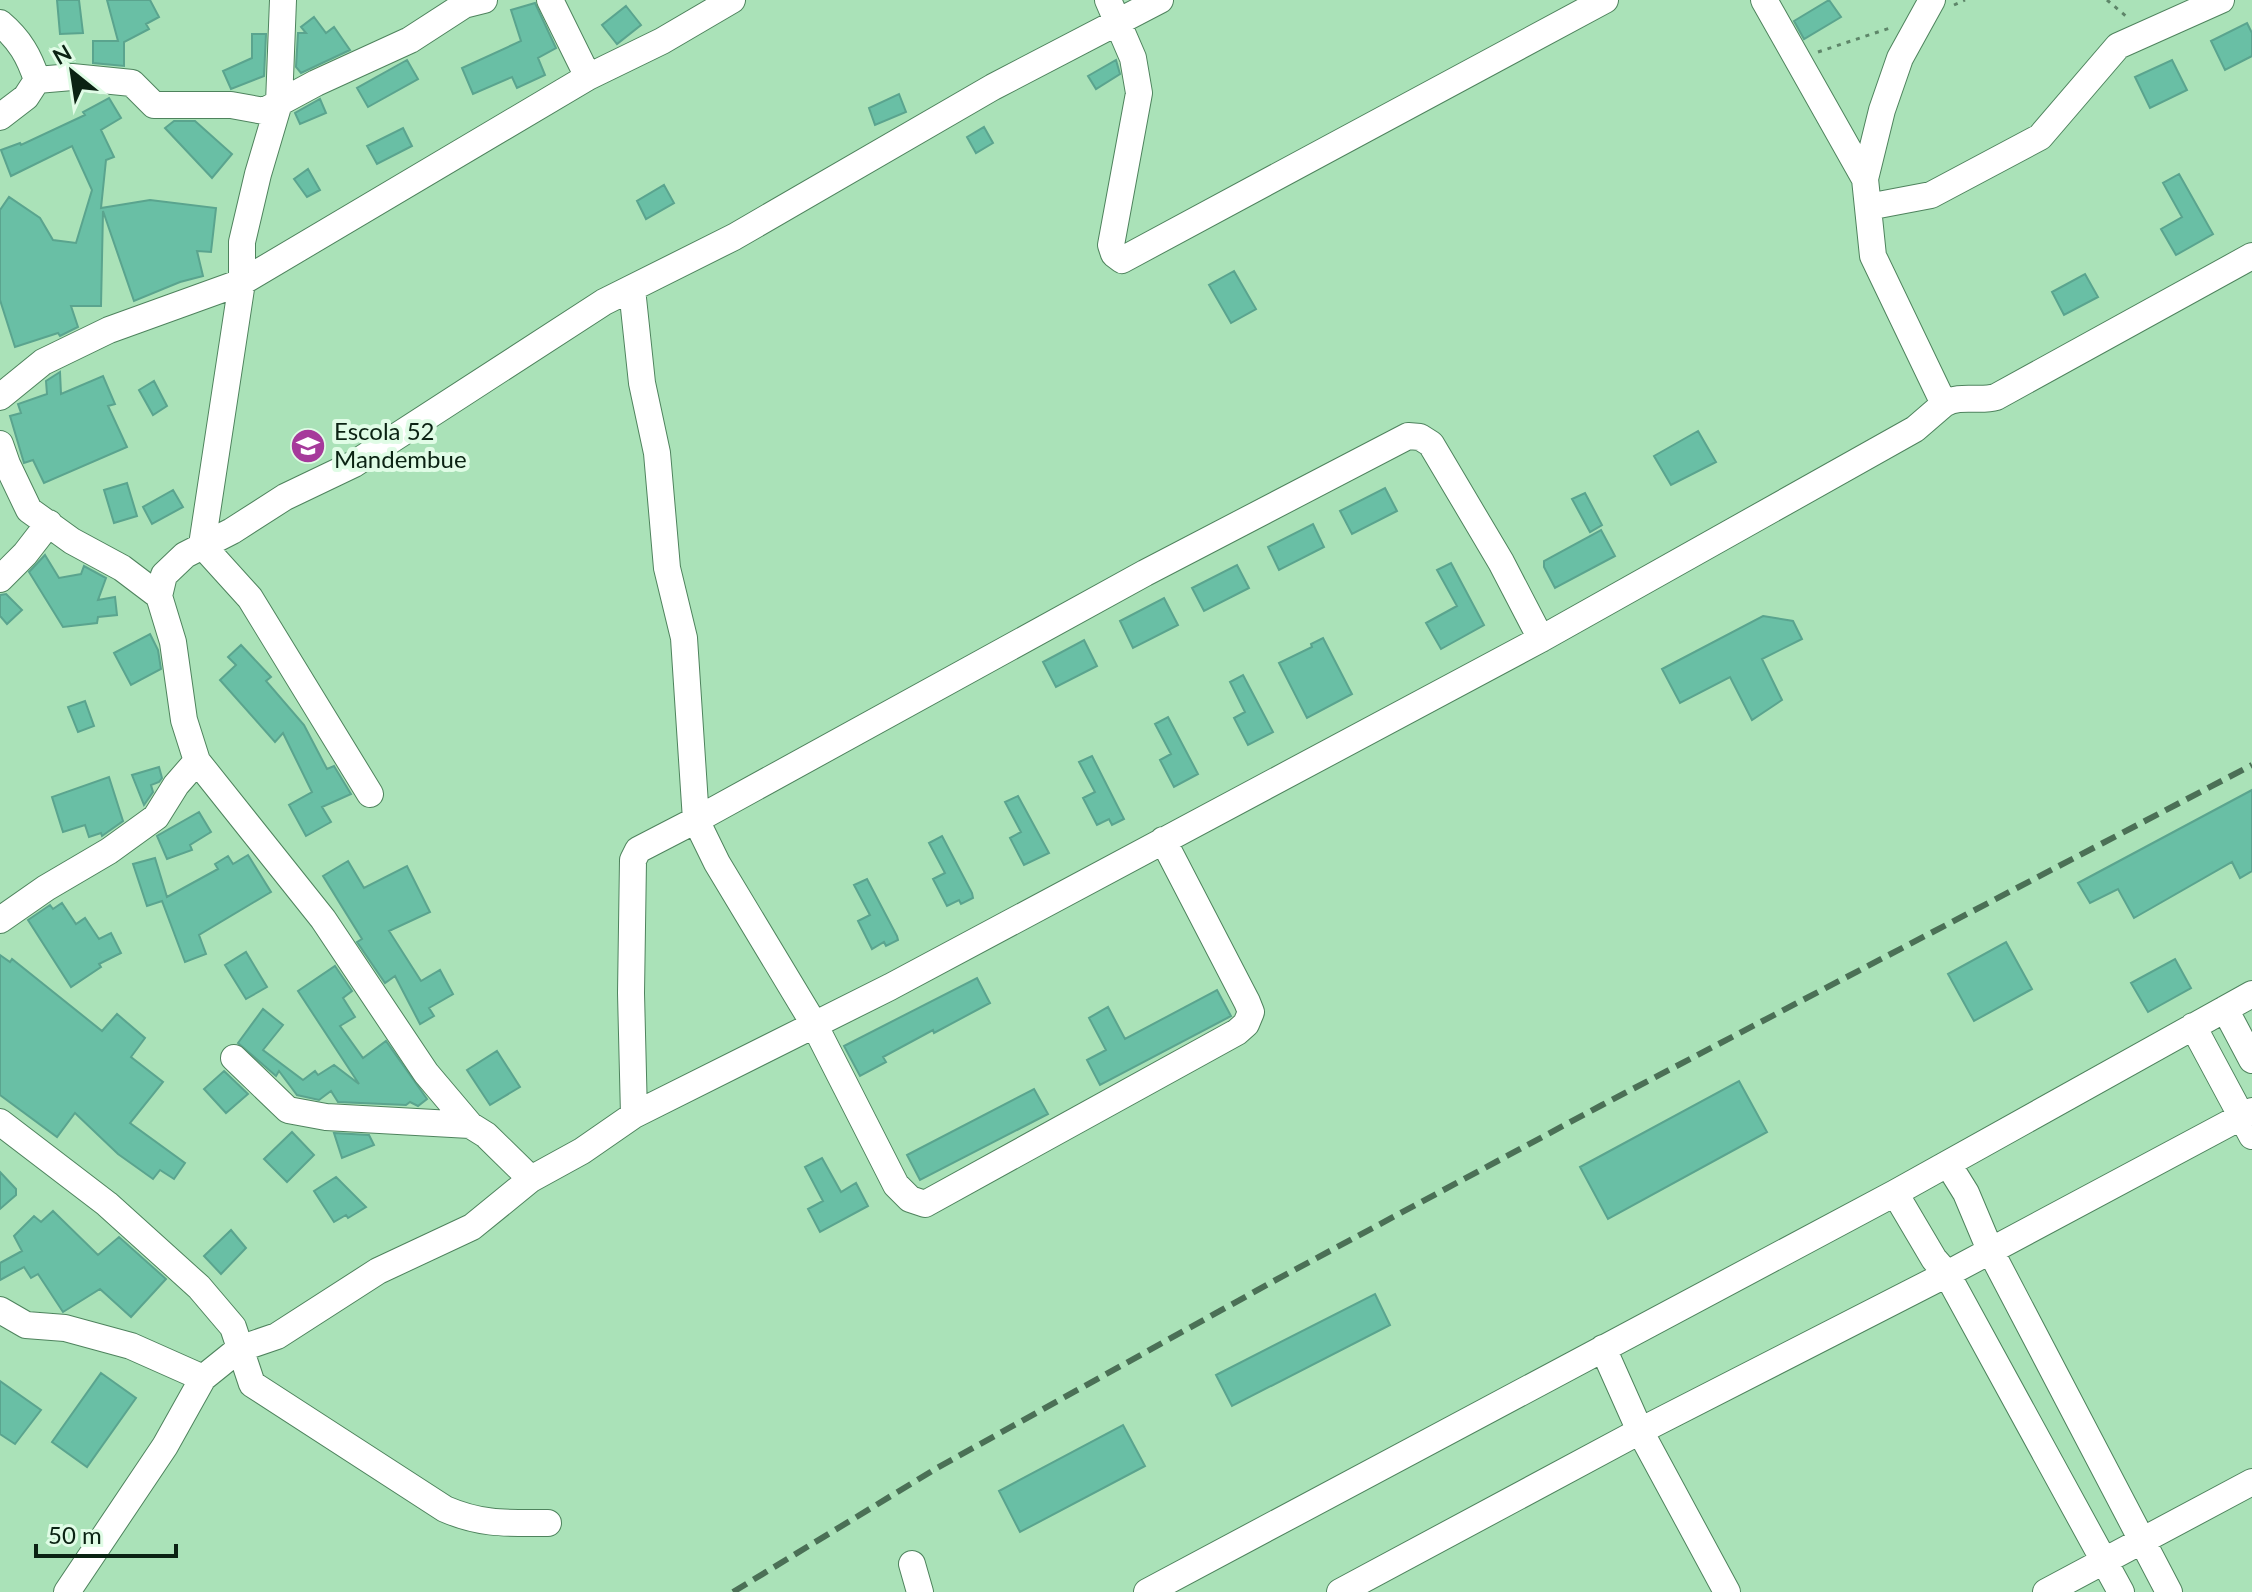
<svg xmlns="http://www.w3.org/2000/svg" width="2252" height="1592" font-family="Lato,sans-serif">
	<style>
		.building { fill: #69bfa5; stroke: #5aa48e; stroke-width: 2 }
		.lines { fill: none; stroke-linecap: round; stroke-linejoin: round }
		.minor-casing { stroke: #4e835d; stroke-width: 28 }
		.path { stroke: #5e8669; stroke-width: 3; stroke-dasharray: 4 6; stroke-linecap: butt }
		.minor { stroke: #fff; stroke-width: 26 }
		.rail { stroke: #4b7056; stroke-width: 6; stroke-dasharray: 16 8; stroke-linecap: butt }
		.labels { text-anchor: middle; stroke-width: 8; stroke-linejoin: round; paint-order: stroke }
		.poi-label { font-size: 24px; fill: #0b2213; stroke: #e0fce6; text-anchor: start }
	</style>
	<rect width="100%" height="100%" fill="#aae2b8"/>
	<path class="building" d="M57,0H79L83,33L60,34Z
		M107,0H150L159,17L146,24L149,29L124,42V66L93,63V41H118Z
		M1829,0L1841,17L1804,39L1794,21Z
		M535,3L556,48L538,58L545,75L517,88L512,77L473,94L462,68L521,41L511,10Z
		M626,6L641,25L617,44L602,25Z
		M314,17L326,33L334,27L350,50L301,73L296,67L298,33H306L301,27Z
		M2247,23L2252,33V56L2225,70L2211,41Z
		M252,34H266L264,76L231,89L223,71L252,58Z
		M407,60L418,79L368,107L357,88Z
		M1116,60L1120,74L1096,89L1088,76Z
		M2172,60L2187,90L2150,108L2135,77Z
		M899,94L906,112L875,125L869,108Z
		M109,98L121,118L101,130L114,157L106,160L101,208L150,200L216,208L211,252L197,251L203,276L180,282L134,301L103,211L101,306H71L78,327L60,336L58,333L15,347L0,300V210L9,197L40,218L53,240L76,243L92,190L72,146L11,176L1,150L20,143L21,145L85,115L83,112Z
		M320,99L326,113L300,124L295,113Z
		M174,121H195L232,154L212,178L165,128Z
		M984,127L993,143L976,153L967,137Z
		M403,128L412,146L377,164L367,146Z
		M308,169L320,190L307,197L294,179Z
		M2179,174L2213,234L2176,255L2161,229L2182,217L2163,183Z
		M664,185L674,203L646,219L637,201Z
		M1234,271L1256,309L1231,323L1209,285Z
		M2085,274L2098,297L2064,315L2052,292Z
		M60,372L61,394L103,376L115,404L108,406L127,447L44,483L33,460L24,463L10,416L21,413L18,404L47,394L46,381Z
		M154,381L167,406L153,415L139,390Z
		M1698,431L1716,462L1671,485L1654,456Z
		M127,483L137,516L114,523L104,490Z
		M1385,488L1397,511L1352,534L1340,511Z
		M173,490L183,507L152,524L143,507Z
		M1585,493L1602,525L1590,532L1572,499Z
		M1313,524L1324,547L1279,570L1268,547Z
		M1601,530L1615,556L1555,588L1544,567V561Z
		M45,555L59,578L81,574L84,566L106,578L98,600L115,597L117,615L98,617L97,623L63,627L29,572Z
		M1451,563L1484,625L1441,649L1426,623L1457,606L1437,570Z
		M1237,565L1249,588L1204,611L1192,588Z
		M6,594L22,610L7,624L0,616V595Z
		M1164,598L1178,625L1133,648L1120,621Z
		M1763,616L1793,621L1802,639L1762,659L1782,700L1752,720L1730,677L1680,703L1662,669Z
		M150,634L158,650L161,669L131,685L114,653Z
		M1323,638L1352,694L1307,718L1279,663L1312,647L1311,644Z
		M1084,640L1097,666L1056,687L1043,662Z
		M241,645L271,677L266,681L304,725L327,769L334,766L351,794L322,807L331,822L306,836L289,805L312,792L283,733L275,742L220,680L236,665L228,657Z
		M1243,675L1273,732L1248,745L1234,718L1245,712L1230,682Z
		M85,701L94,726L78,732L68,707Z
		M1168,717L1198,774L1174,787L1160,760L1171,754L1155,724Z
		M1092,756L1124,819L1112,825L1109,819L1097,825L1083,798L1095,792L1079,762Z
		M159,767L162,778L159,782L151,785L153,792L144,805L132,775Z
		M109,777L123,821L102,836L101,833L89,837L85,825L63,832L52,797Z
		M2252,790V871L2240,878L2232,862L2134,918L2118,889L2090,903L2078,883Z
		M1018,796L1049,853L1024,865L1010,838L1021,832L1005,802Z
		M199,812L211,832L190,845L192,850L167,859L157,836Z
		M942,836L972,893L973,898L961,904L959,900L947,906L933,879L945,873L929,843Z
		M248,855L271,892L199,935L206,954L185,962L162,901L147,906L133,864L155,858L167,897L218,869L215,864L228,856L233,864Z
		M348,861L364,888L407,866L430,912L389,931L421,981L440,970L453,994L429,1008L434,1016L420,1024L395,976L385,983L357,942L362,939L323,876Z
		M867,879L897,936L898,940L886,946L884,942L872,949L858,921L870,915L854,885Z
		M62,903L76,924L85,918L99,939L111,933L121,953L99,964L101,967L71,987L28,920L50,905L53,909Z
		M2006,942L2032,989L1974,1021L1948,974Z
		M246,952L267,987L246,999L225,965Z
		M0,955L10,962L12,959L102,1031L117,1014L145,1038L131,1057L163,1082L130,1123L185,1163L174,1179L160,1170L153,1179L118,1154L75,1113L57,1137L0,1095Z
		M2175,959L2191,988L2148,1012L2131,983Z
		M335,966L352,991L343,998L355,1017L340,1026L363,1058L386,1041L427,1099L418,1106L410,1102L406,1105L338,1102L331,1091L319,1100L297,1095L279,1071L276,1076L238,1043L263,1009L283,1025L263,1050L303,1080L315,1071L318,1075L334,1065L359,1084L298,991Z
		M977,978L990,1003L934,1033L933,1030L883,1057L886,1062L860,1076L844,1046Z
		M1217,990L1231,1016L1100,1085L1087,1060L1106,1050L1089,1018L1108,1007L1125,1039Z
		M497,1051L520,1087L490,1105L467,1070Z
		M224,1071L248,1094L226,1113L204,1089Z
		M1739,1081L1767,1132L1608,1219L1580,1167Z
		M1034,1089L1048,1114L920,1180L907,1155Z
		M292,1132L314,1155L287,1182L264,1159Z
		M334,1133L369,1135L374,1145L342,1158Z
		M822,1158L841,1192L856,1183L868,1206L820,1232L808,1209L823,1201L805,1167Z
		M0,1172L16,1189V1195L0,1209Z
		M336,1177L366,1207L348,1218L346,1215L334,1222L314,1191Z
		M53,1211L98,1255L119,1237L166,1279L131,1317L100,1289L63,1312L38,1274L31,1278L24,1267L0,1280V1263L22,1251L14,1236L34,1216L41,1222Z
		M231,1230L246,1248L221,1274L204,1256Z
		M1375,1294L1390,1325L1232,1406L1216,1375Z
		M101,1373L136,1398L87,1467L52,1442Z
		M0,1381L41,1410L15,1444L0,1434Z
		M1123,1425L1145,1466L1020,1532L999,1491Z"/>
	<g class="lines">
		<g class="minor-casing">
			<path id="minor" d="M283,0L279,103L258,174L242,242V282L202,545L250,598L370,794
				M550,0L588,77L662,41L732,0
				M1108,0L1133,58L1139,93L1111,245L1114,254L1122,260L1605,0
				M1764,0L1865,179
				M0,23C20,40 29,56 37,80L72,77L132,83L154,105H231L264,111L316,83L410,40L464,5L484,0
				M0,117L26,97L37,80
				M1868,207L1931,195L2040,137L2118,46L2221,0
				M632,289L642,383L657,453L667,568L684,638L696,820L638,850L633,860L631,993L634,1115
				M0,397L43,362L109,330L242,282L588,77
				M1944,404C1960,394 1979,402 1996,397L2252,256
				M0,444L7,464L29,510L72,541L122,568L159,596L173,642L184,720L197,761L323,919L426,1073L470,1125L486,1135L531,1179
				M0,579L25,554L49,523
				M159,596L164,575L185,555L232,531L285,497L354,464L604,302L734,237L993,87L1160,0
				M1163,840L1247,1002L1251,1012L1246,1024L1237,1032L925,1204L910,1199L896,1185L814,1024L717,863L696,820L1145,573L1408,436L1420,437L1431,444L1501,562L1541,639
				M0,920L46,888L109,851L156,817L176,785L197,761
				M2225,1009L2252,1060
				M2193,1026L2252,1136
				M234,1058L288,1110L326,1117L470,1125
				M0,1122L107,1204L199,1287L233,1327L252,1384L445,1509C482,1525 508,1523 548,1523
				M1948,1164L1966,1193L1990,1250L2169,1592
				M1895,1193L1934,1259L1947,1274L2121,1592
				M0,1310L26,1325L65,1328L131,1346L203,1378
				M1603,1348L1640,1431L1727,1592
				M912,1564L920,1592
				M67,1592L165,1446L203,1378L239,1349L277,1336L378,1271L472,1227L531,1179L582,1151L634,1115L890,987L1541,639L1915,429L1944,404L1873,256L1865,179L1882,110L1900,58L1932,0
				M1147,1592L1895,1193L2252,994
				M1340,1592L1640,1431L1947,1274L2252,1111
				M2046,1592L2252,1482"/>
		</g>
		<path class="path" d="M2107,0L2127,17
			M1954,5L1965,0
			M1818,52L1890,28"/>
		<use href="#minor" class="minor"/>
		<path class="rail" d="M733,1592L937,1468L1272,1282L1602,1105L2252,765"/>
	</g>
	<defs>
		<g id="school-disc" transform="scale(1.8)"><circle r="9.5" fill="#a63a9b" stroke="#e0fce6"/><path d="M0-5L7-2L0 1L-7-2ZM-4 1L0 2.5L4 1V4Q0 6-4 4Z" fill="#fff"/></g>
	</defs>
	<g fill-rule="evenodd">
		<use href="#school-disc" x="308" y="446"/>
	</g>
	<g class="labels">
		<g class="poi-label">
			<text x="334" y="440">Escola 52<tspan x="334" dy="28">Mandembue</tspan></text>
		</g>
	</g>
	<g transform="translate(72 72) rotate(330)" stroke="#e0fce6" stroke-width="6" paint-order="stroke">
	<path d="M0-6L14 30L0 20L-14 30Z" fill="#0b2213"/>
	<text y="-12" font-size="22" font-weight="bold" text-anchor="middle" fill="#0b2213">N</text>
	</g>
	<path d="M36 1544v12h140v-12" fill="none" stroke="#0b2213" stroke-width="4"/>
	<text x="48" y="1544" font-size="24" fill="#0b2213" stroke="#e0fce6" stroke-width="6" paint-order="stroke">50 m</text>
</svg>
